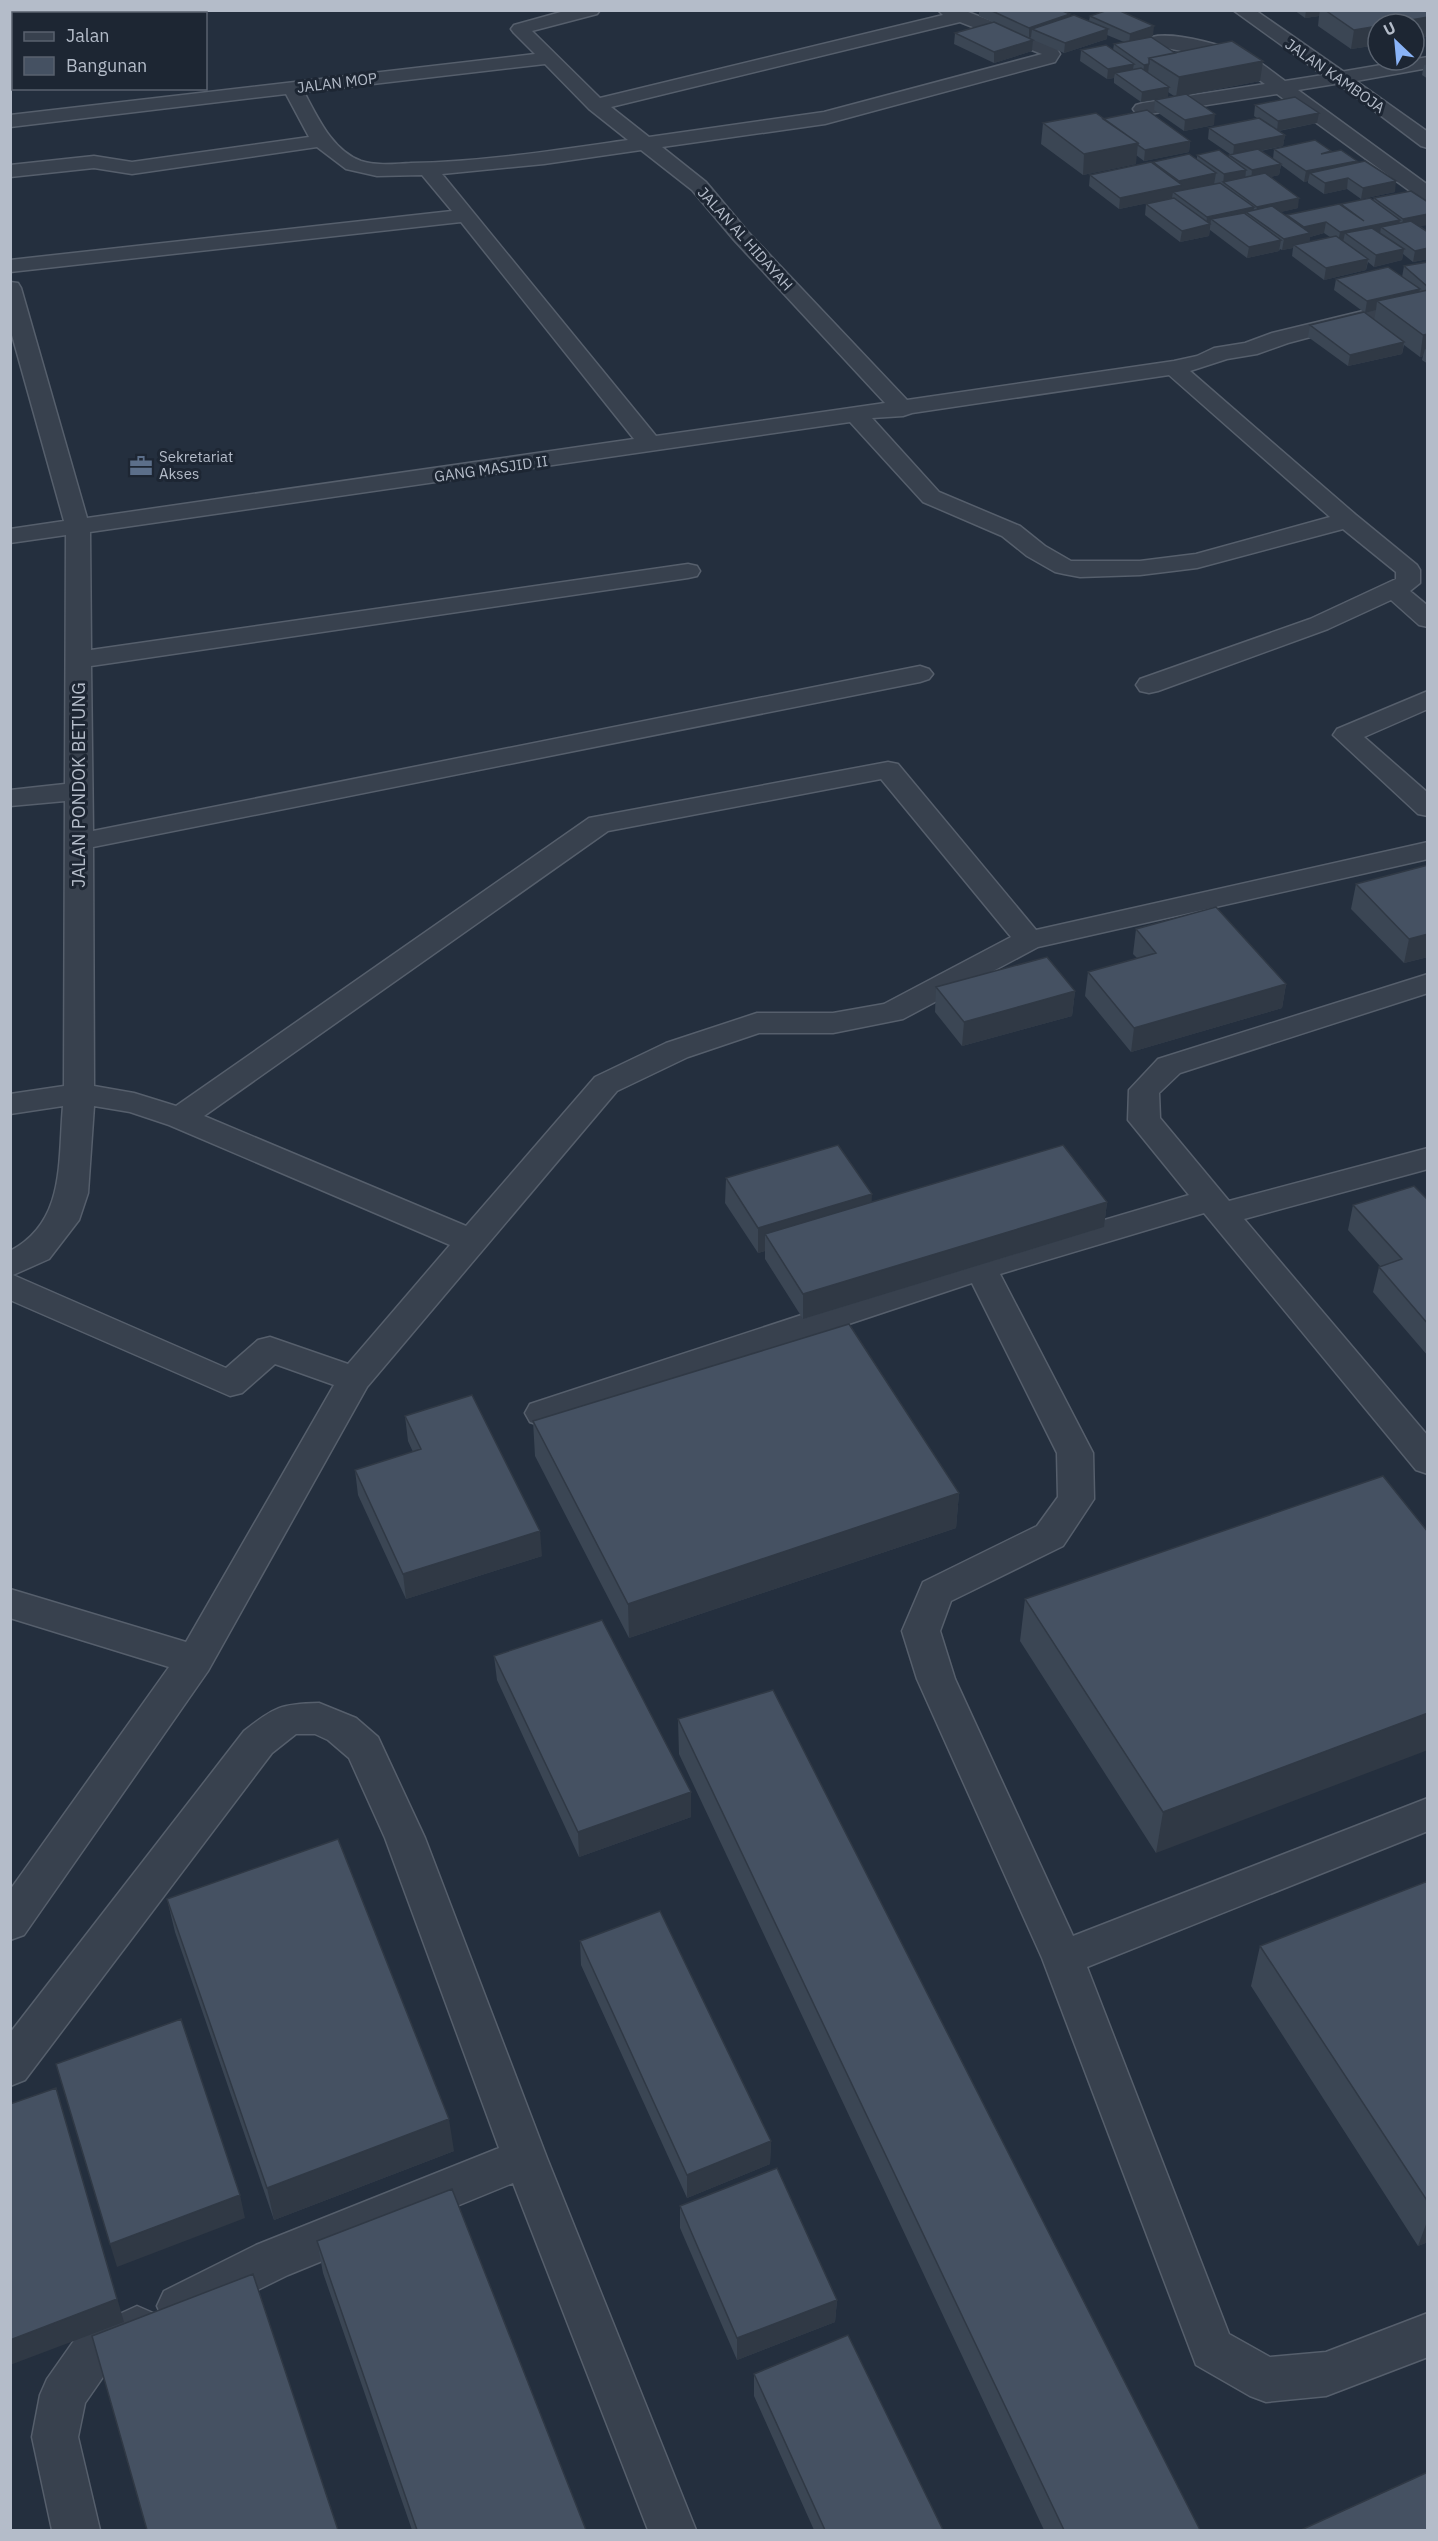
<svg xmlns="http://www.w3.org/2000/svg" width="1438" height="2541" font-family="'IBM Plex Sans',sans-serif">
	<style>
		.lines { fill: none; stroke-linecap: round; stroke-linejoin: round }
		.service-casing { stroke: #565f6c; stroke-width: 3 }
		.minor-casing { stroke: #565f6c; stroke-width: 3 }
		.service { fill: #38414e; fill-rule: evenodd }
		.minor { fill: #38414e; fill-rule: evenodd }
		.wall { fill: #3b4654; fill-rule: evenodd }
		.shaded-wall { fill: #303945 }
		.building { fill: #455162; stroke: #303945; stroke-width: 1.5 }
		.labels { text-anchor: middle; stroke-width: 6; stroke-linejoin: round; paint-order: stroke }
		.far-street-label { font-size: 15px; fill: #b4bcc9; stroke: #1d2633 }
		.far-poi-label { font-size: 15px; fill: #b4bcc9; stroke: #1d2633; text-anchor: start }
		.street-label { font-size: 18px; fill: #b4bcc9; stroke: #1d2633 }
	</style>
	<rect width="100%" height="100%" fill="#242f3e"/>
	<g class="lines">
		<g class="service-casing">
			<path id="service" d="M1428,57V68L1356,81L1428,132V148L1421,146L1331,78L1333,74L1340,72Z
				M1428,974V993L1180,1073L1159,1093L1160,1118L1229,1201L1428,1148V1169L1244,1219L1428,1436V1474L1416,1470L1204,1213L1000,1274L1093,1453L1094,1499L1063,1546L951,1601L940,1631L955,1679L1073,1936L1428,1798V1831L1087,1967L1229,2334L1270,2357L1326,2352L1428,2313V2357L1326,2396L1266,2402L1250,2396L1196,2365L1042,1958L917,1679L902,1631L923,1582L1037,1526L1058,1497L1057,1453L972,1283L542,1426L530,1422L525,1413L530,1404L969,1260L1189,1195L1128,1120L1129,1090L1158,1059Z
				M319,1703L356,1718L378,1737L425,1838L547,2158L696,2530H648L513,2183L288,2275L180,2328L164,2321L157,2306L164,2291L256,2245L499,2148L385,1838L349,1758L328,1740L315,1734H296L272,1753L25,2080L10,2086V2033L244,1731C275,1707 280,1704 319,1703Z
				M137,2306L153,2313L160,2328L153,2343L112,2364L85,2403L78,2437L100,2530H52L32,2437L40,2395L47,2379L80,2332Z"/>
		</g>
		<g class="minor-casing">
			<path id="minor" d="M105,10H123L124,14H106Z
				M568,10H600L597,14L532,31L600,98L943,15L938,10H963L1055,46L1060,54L1055,62L825,124L662,147L706,182L748,232L907,400L1174,361L1197,356L1214,348L1245,343L1272,333L1363,311L1428,301V314L1363,323L1288,343L1257,354L1227,359L1190,371L1356,515L1417,565L1420,570V583L1410,591L1428,606V627L1419,625L1391,600L1328,629L1158,691L1149,693L1140,691L1136,685L1140,679L1310,619L1396,579V572L1343,529L1197,568L1140,575L1080,577L1064,574L1055,572L1027,556L1002,536L923,502L850,422L90,532L91,650L688,564L697,566L700,571L697,576L688,578L91,666L93,831L920,666L929,669L933,674L929,679L920,682L93,847L94,1086L134,1093L176,1106L589,818L888,762L898,764L1036,930L1428,842V859L1038,947L903,1019L833,1033H759L688,1057L617,1091L367,1387L208,1671L24,1935L10,1940V1890L169,1667L10,1618V1589L186,1642L334,1385L275,1364L242,1393L230,1396L10,1300V1251C66,1222 58,1161 63,1106L10,1114V1094L64,1086L65,801L10,806V790L65,784L66,535L10,543V529L64,521L10,328V282L18,283L21,288L87,518L634,439L461,222L10,272V260L452,211L422,175L377,176L346,169L317,147L132,174L94,168L10,177V165L94,156L132,162L309,137L286,94L10,127V115L535,54L514,33L511,29L514,25ZM960,22L1042,54L824,112L649,137L611,107ZM545,64L589,109L628,140C557,150 483,162 411,163C395,164 376,166 361,161C332,150 318,118 304,92ZM641,150L692,190L734,240L885,403L656,436L442,174L544,164ZM1169,375L1330,517L1196,554L1140,561H1071L1045,546L1020,526L939,492L872,418L903,416L912,413ZM881,779L1011,937L884,1004L833,1013H757L666,1043L595,1077L466,1226L204,1116L608,831ZM94,1106L130,1112L169,1125L450,1245L348,1364L270,1337L258,1340L226,1368L13,1275L49,1259L79,1220L88,1193Z
				M1233,10H1255L1347,74L1349,78L1347,82L1298,90L1428,185V201L1421,199L1277,94L1143,115L1136,113L1133,109L1136,105L1143,103L1265,84L1241,67L1221,59L1152,45L1149,41L1152,37C1175,31 1232,47 1254,59C1265,65 1275,74 1285,81L1323,75Z
				M1428,691V709L1364,737L1428,793V816L1418,814L1333,735L1337,729Z"/>
		</g>
		<use href="#service" class="service"/>
		<use href="#minor" class="minor"/>
	</g>
	<path class="wall" d="M979,10H1060L1070,16L1089,21L1090,16L1153,36L1151,37L1175,53L1260,81L1188,95L1214,125L1184,131L1154,110L1155,100L1141,102L1114,83V78L1107,79L1080,61L1081,50H1113L1114,44L1124,42L1107,35V39L1064,53L1031,39V37L1029,38L1033,40L1032,51L994,63L954,44L955,33L993,22L979,16ZM1168,92L1174,96L1168,97Z
		M1294,10H1428V36L1414,39V24H1378V45L1351,49L1318,26L1319,16L1305,18Z
		M1428,64V79L1422,75L1424,65Z
		M1255,105L1317,123L1279,131L1285,135L1283,146L1261,151L1273,159L1274,149L1331,151L1330,152L1356,163L1395,192L1361,199L1347,189L1324,194L1308,183V181L1304,182L1281,165L1279,175L1270,177L1298,208L1280,212L1287,217V215L1341,206V204L1373,201L1374,198L1428,232V259L1413,262L1403,254L1402,260L1374,267L1368,262L1366,270L1324,280L1292,256L1293,248L1282,250L1280,249L1279,251L1247,258L1210,230V227L1209,236L1180,242L1145,215L1146,204L1172,198L1119,209L1089,186L1090,175L1153,164V162L1197,160V155L1229,158V155L1230,154L1208,139L1209,128L1257,118L1254,116ZM1324,233L1330,237L1309,242L1310,237Z
		M1103,119L1190,141L1189,152L1144,161L1136,155V164L1083,175L1041,144L1043,123Z
		M1428,262V364L1422,360L1423,356L1420,357L1404,345L1402,354L1348,366L1308,337L1310,325L1374,320L1376,310L1365,313L1334,290L1336,279L1402,277L1404,266Z
		M1428,865V957L1404,963L1351,909L1356,884Z
		M1136,929L1286,984L1282,1008L1131,1052L1085,996L1088,972L1137,958L1133,954Z
		M936,987L1075,991L1072,1016L962,1046L935,1012Z
		M726,1178L871,1202H1107L1104,1227L803,1319L765,1259V1251L758,1253L725,1203Z
		M1428,1200V1356L1373,1292L1379,1267L1380,1266L1348,1230L1353,1205Z
		M405,1416L542,1556L406,1599L358,1495L355,1470L413,1452L408,1441Z
		M533,1421L959,1493L956,1528L629,1638L535,1456Z
		M1383,1476L1156,1853L1020,1641L1025,1599Z
		M494,1656L691,1792V1817L579,1857L497,1680Z
		M678,1719L1200,2530H1044L679,1754Z
		M1428,1881V2242L1418,2246L1251,1986L1260,1946Z
		M167,1899L454,2151L274,2220L175,1932Z
		M580,1941L771,2141L770,2164L687,2198L581,1965Z
		M680,2206L837,2300L835,2322L737,2360L680,2228Z
		M317,2241L586,2530H412L323,2273Z
		M754,2374L943,2530H814L754,2396Z"/>
	<path class="shaded-wall" d="M1306,10H1320L1319,16L1305,18Z
		M1070,14L1069,25L1032,29L1031,37L1029,38V28Z
		M1428,17V36L1414,39V24H1388Z
		M1154,26L1153,36L1129,44L1130,34Z
		M1378,26V45L1351,49L1354,30Z
		M1108,29L1107,39L1064,53L1065,43Z
		M1033,40L1032,51L994,63V52Z
		M1263,61L1260,81L1176,97L1179,77Z
		M1134,64L1132,74L1115,73L1114,78L1107,79L1108,69Z
		M1149,64L1148,74L1143,75L1144,65Z
		M1169,87L1168,97L1141,102L1142,92Z
		M1319,113L1317,123L1277,131L1278,121Z
		M1215,114L1214,125L1184,131L1185,120Z
		M1285,135L1283,146L1233,156L1234,145Z
		M1190,141L1189,152L1144,161L1145,150Z
		M1138,143L1136,164L1083,175L1084,154Z
		M1357,161L1355,172L1310,173L1308,181L1304,182L1306,171Z
		M1281,164L1279,175L1251,181L1252,170Z
		M1246,170L1245,181L1223,182V185L1224,174Z
		M1216,173L1214,184L1173,192L1172,198L1119,209L1120,198L1178,186L1179,181Z
		M1348,178L1347,189L1324,194L1325,183Z
		M1396,181L1395,192L1361,199L1363,188Z
		M1299,198L1298,208L1256,218L1257,207Z
		M1254,207L1253,217L1246,212L1245,220L1211,219L1209,236L1180,242L1182,231L1206,225L1207,217Z
		M1428,214V225L1401,230L1403,219Z
		M1400,220L1398,231L1381,227L1380,234L1345,233L1343,242L1338,243L1340,232Z
		M1326,222L1324,233L1310,237L1309,244L1294,245L1293,248L1282,250L1284,239L1302,235L1304,227Z
		M1281,240L1279,251L1247,258L1249,247Z
		M1428,248V259L1413,262L1415,251Z
		M1404,249L1402,260L1374,267L1376,255Z
		M1368,259L1366,270L1324,280L1326,268Z
		M1420,289L1418,300L1377,301L1376,310L1365,313L1367,301Z
		M1428,334V351L1425,349L1423,356L1420,357L1423,335Z
		M1404,342L1402,354L1348,366L1350,355Z
		M1428,934V957L1404,963L1409,939Z
		M1286,984L1282,1008L1131,1052L1134,1028Z
		M1075,991L1072,1016L962,1046L964,1022Z
		M872,1194L871,1219L765,1234V1251L758,1253V1228Z
		M1107,1202L1104,1227L803,1319V1294Z
		M959,1493L956,1528L629,1638L628,1604Z
		M540,1531L542,1556L406,1599L403,1574Z
		M1428,1713V1750L1156,1853L1163,1812Z
		M691,1792V1817L579,1857L578,1832Z
		M63,2111L124,2322L10,2365V2340Z
		M449,2119L454,2151L274,2220L267,2188Z
		M771,2141L770,2164L687,2198V2175Z
		M240,2195L245,2218L117,2267L110,2244Z
		M1428,2219V2242L1418,2246Z
		M837,2300L835,2322L737,2360V2338Z"/>
	<path class="building" d="M990,10H1060L1070,14L1029,28Z
		M1108,10H1118L1154,26L1130,34L1090,16Z
		M1325,10H1428V17L1388,24H1378V26L1354,30Z
		M1074,15L1108,29L1065,43L1032,29Z
		M994,22L1033,40L994,52L955,33Z
		M1151,37L1175,53L1149,58V64L1144,65L1114,44Z
		M1232,41L1263,61L1179,77L1149,58Z
		M1106,45L1134,64L1108,69L1081,50Z
		M1141,68L1169,87L1142,92L1115,73Z
		M1186,94L1215,114L1185,120L1155,100Z
		M1295,97L1319,113L1278,121L1255,105Z
		M1147,110L1190,141L1145,150L1138,145V143L1103,119Z
		M1096,113L1138,143L1084,154L1043,123Z
		M1259,118L1285,135L1234,145L1209,128Z
		M1315,140L1331,151L1321,154L1341,150L1357,161L1306,171L1274,149Z
		M1258,149L1281,164L1252,170L1229,155Z
		M1219,150L1246,170L1224,174L1197,155Z
		M1189,154L1216,173L1179,181L1153,162Z
		M1365,161L1396,181L1363,188L1348,178L1325,183L1310,173Z
		M1151,162L1182,185L1120,198L1090,175Z
		M1265,173L1299,198L1257,207L1223,182Z
		M1220,183L1254,207L1207,217L1173,192Z
		M1411,191L1428,202V214L1403,219L1374,198Z
		M1174,198L1210,224L1182,231L1146,204Z
		M1370,198L1400,220L1340,232L1326,222L1304,227L1287,215L1339,204L1364,221L1341,204Z
		M1272,206L1310,233L1284,239L1246,212Z
		M1244,213L1281,240L1249,247L1211,219Z
		M1411,221L1428,232V248L1415,251L1381,227Z
		M1372,228L1404,249L1376,255L1345,233Z
		M1336,236L1368,259L1326,268L1294,245Z
		M1428,262V287L1404,266Z
		M1388,267L1420,289L1367,301L1336,279Z
		M1428,290V334L1423,335L1377,301Z
		M1364,312L1404,342L1350,355L1310,325Z
		M1428,865V934L1409,939L1356,884Z
		M1216,907L1286,984L1134,1028L1088,972L1156,953L1136,929Z
		M1047,957L1075,991L964,1022L936,987Z
		M838,1145L872,1194L758,1228L726,1178Z
		M1063,1145L1107,1202L803,1294L765,1234Z
		M1414,1186L1428,1200V1324L1379,1267L1402,1259L1353,1205Z
		M849,1324L959,1493L628,1604L533,1421Z
		M472,1395L540,1531L403,1574L355,1470L421,1449L405,1416Z
		M1383,1476L1428,1532V1713L1163,1812L1025,1599Z
		M602,1620L691,1792L578,1832L494,1656Z
		M773,1690L1200,2530H1064L678,1719Z
		M338,1839L449,2119L267,2188L167,1899Z
		M1428,1881V2202L1260,1946Z
		M660,1911L771,2141L687,2175L580,1941Z
		M181,2019L240,2195L110,2244L56,2064Z
		M56,2088L117,2299L10,2340V2104Z
		M777,2168L837,2300L737,2338L680,2206Z
		M452,2189L586,2530H417L317,2241Z
		M253,2274L338,2530H147L92,2336Z
		M848,2335L943,2530H825L754,2374Z
		M1428,2472V2530H1301Z"/>
	<defs>
		<g id="office-bare" transform="scale(1.8)"><path d="M-6-3h4V-5.5h4V-3h4V5H-6ZM-1-4.5V-3h2v-1.5ZM-6 0V1H6V0Z" fill="#5c6f8a" stroke="#1d2633" stroke-width="2.5" paint-order="stroke"/></g>
	</defs>
	<g fill-rule="evenodd">
		<use href="#office-bare" x="141" y="466"/>
	</g>
	<g class="labels">
		<g class="far-street-label">
			<text transform="translate(1335 76) rotate(35)" y="5">JALAN KAMBOJA</text>
			<text transform="translate(337 83) rotate(-7)" y="5">JALAN MOP</text>
			<text transform="translate(745 239) rotate(48)" y="5">JALAN AL HIDAYAH</text>
			<text transform="translate(491 469) rotate(-8)" y="5">GANG MASJID II</text>
		</g>
		<g class="far-poi-label">
			<text x="159" y="462">Sekretariat<tspan x="159" dy="17">Akses</tspan></text>
		</g>
		<g class="street-label">
			<text transform="translate(79 785) rotate(-90)" y="6">JALAN PONDOK BETUNG</text>
		</g>
	</g>
	<rect width="1438" height="2541" fill="none" stroke="#b4bcc9" stroke-width="24"/>
	<rect x="12" y="12" width="195" height="78" fill="#1d2633" stroke="#59626f" stroke-width="1.5"/>
	<rect x="24" y="32" width="30" height="9" fill="#38414e" stroke="#59626f" stroke-width="1.5"/>
	<text x="66" y="42" font-size="18" fill="#b4bcc9">Jalan</text>
	<rect x="24" y="57" width="30" height="18" fill="#455162" stroke="#59626f" stroke-width="1.5"/>
	<text x="66" y="72" font-size="18" fill="#b4bcc9">Bangunan</text>
	<g transform="translate(1396 42) rotate(334)"><circle r="28" fill="#1d2633" stroke="#59626f" stroke-width="1.5"/>
	<path d="M0-4.5L10 22L0 15L-10 22Z" fill="#8ab4f8"/>
	<text y="-9" font-size="16" font-weight="bold" text-anchor="middle" fill="#b4bcc9">U</text>
	</g>
</svg>
